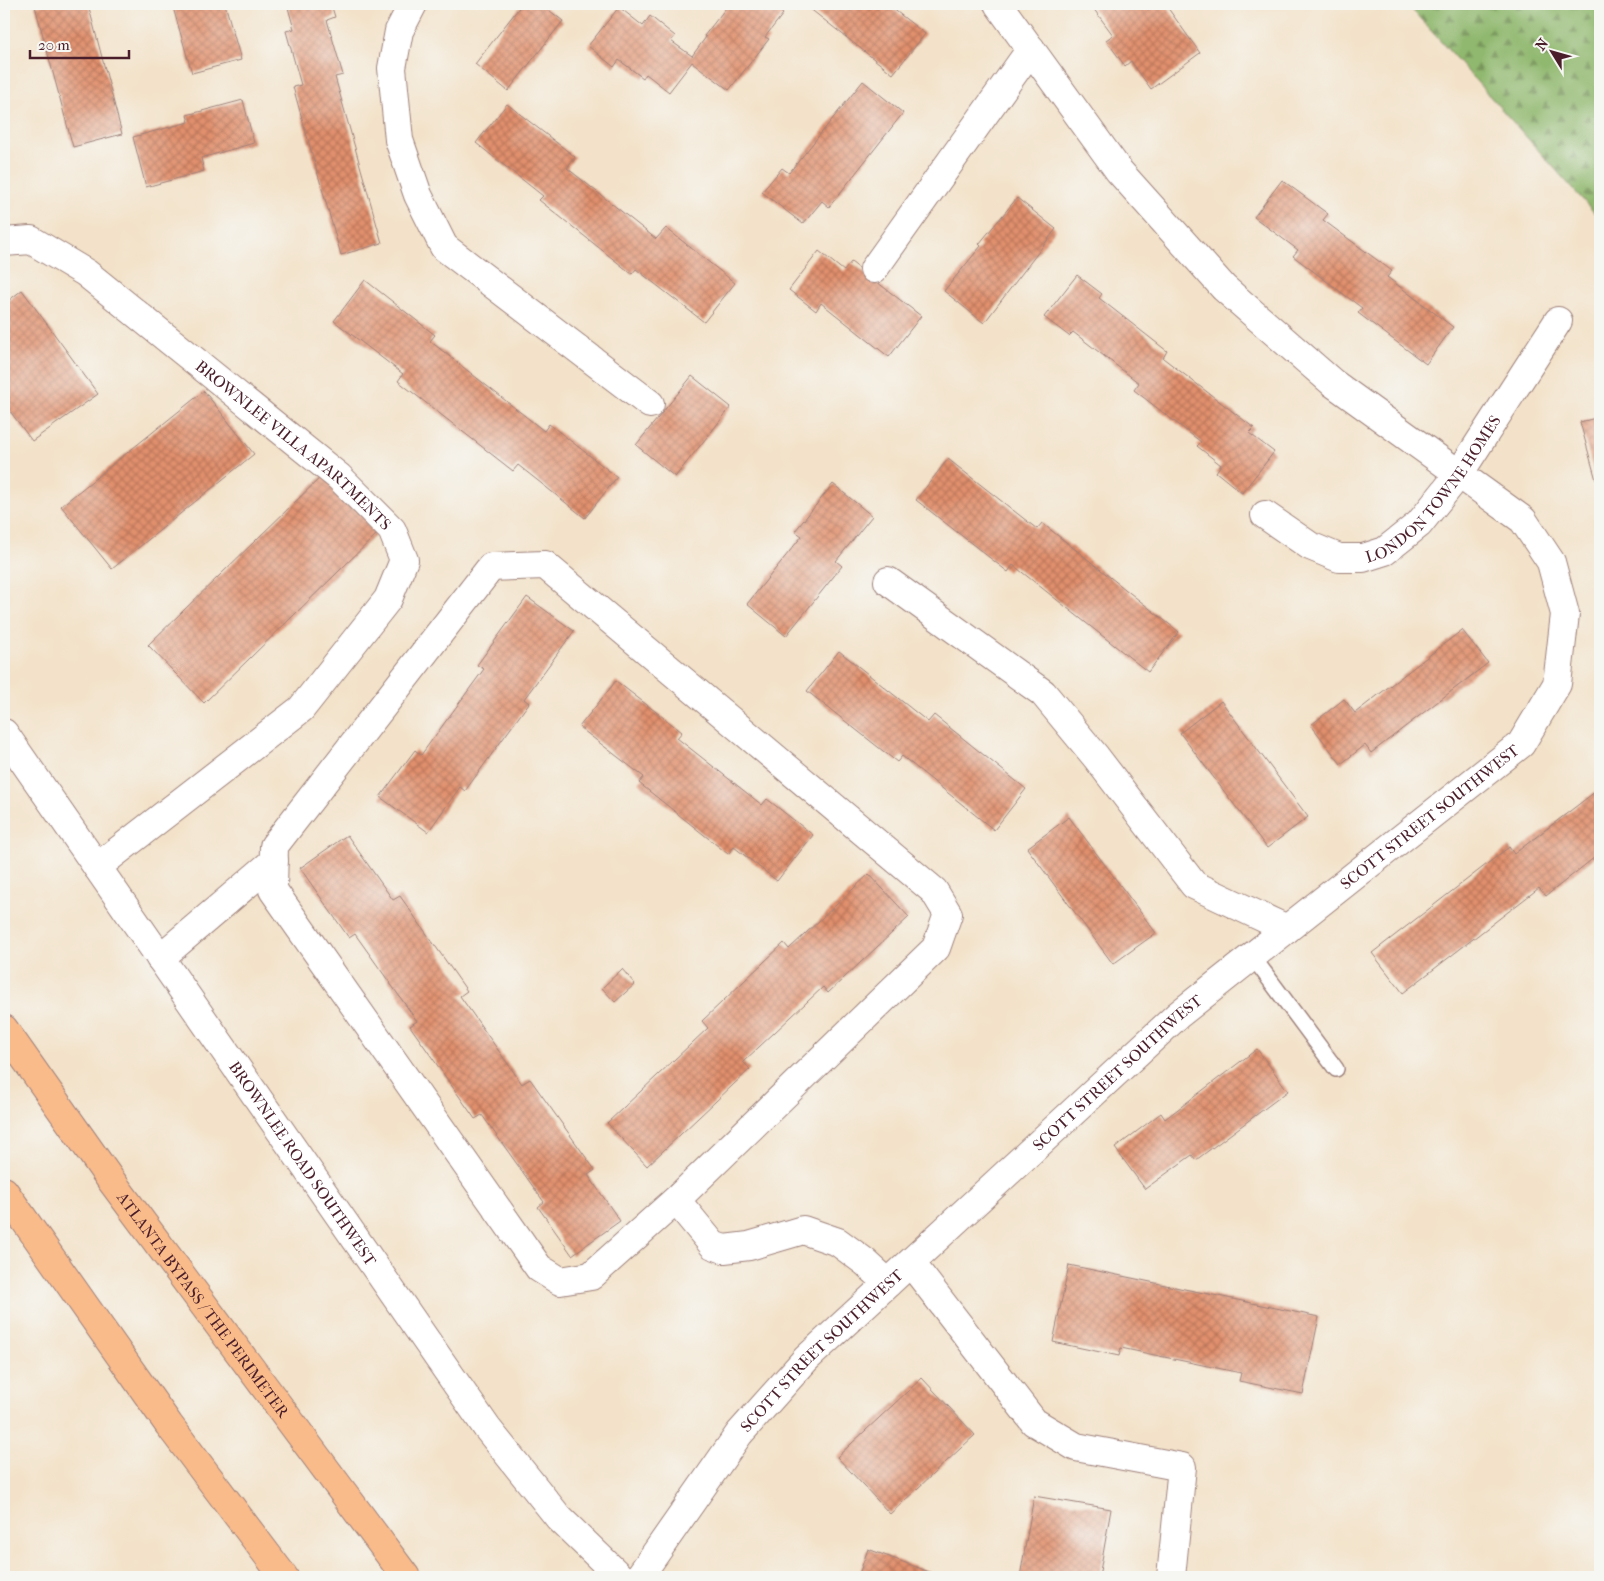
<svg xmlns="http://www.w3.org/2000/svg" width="1604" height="1581" font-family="'IM FELL French Canon',serif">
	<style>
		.forest { fill: url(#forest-firs); stroke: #6d6c4c }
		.building { fill: url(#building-cross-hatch) }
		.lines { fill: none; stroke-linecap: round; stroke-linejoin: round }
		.lane-casing { stroke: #9e807a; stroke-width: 18 }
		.street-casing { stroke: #9e807a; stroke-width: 30 }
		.highway-casing { stroke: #9e807a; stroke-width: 30 }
		.lane { stroke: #fff; stroke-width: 15 }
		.street { stroke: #fff; stroke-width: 28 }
		.highway { stroke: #fabb8b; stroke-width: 28 }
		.labels { text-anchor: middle; stroke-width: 4; stroke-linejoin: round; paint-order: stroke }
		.street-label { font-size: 16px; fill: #4a1f2b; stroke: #f6f6f2 }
	</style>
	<defs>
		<pattern id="forest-firs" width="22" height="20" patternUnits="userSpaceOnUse" patternTransform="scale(1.25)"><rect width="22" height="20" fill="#90b86e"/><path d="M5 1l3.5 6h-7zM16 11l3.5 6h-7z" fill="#78955b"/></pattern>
		<pattern id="building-cross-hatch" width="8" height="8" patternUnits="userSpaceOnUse" patternTransform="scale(1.25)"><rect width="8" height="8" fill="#e1906d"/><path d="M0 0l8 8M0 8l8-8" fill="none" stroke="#b8755a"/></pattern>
	</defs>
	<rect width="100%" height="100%" fill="#f6f6f2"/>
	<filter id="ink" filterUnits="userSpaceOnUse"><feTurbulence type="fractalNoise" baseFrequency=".02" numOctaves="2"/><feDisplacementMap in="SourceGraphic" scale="10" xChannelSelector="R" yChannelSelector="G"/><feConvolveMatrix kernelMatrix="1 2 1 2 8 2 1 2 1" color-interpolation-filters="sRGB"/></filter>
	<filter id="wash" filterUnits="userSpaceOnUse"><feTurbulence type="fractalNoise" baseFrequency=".0096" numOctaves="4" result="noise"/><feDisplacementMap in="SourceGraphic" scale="20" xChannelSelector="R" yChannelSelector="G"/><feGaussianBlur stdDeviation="1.12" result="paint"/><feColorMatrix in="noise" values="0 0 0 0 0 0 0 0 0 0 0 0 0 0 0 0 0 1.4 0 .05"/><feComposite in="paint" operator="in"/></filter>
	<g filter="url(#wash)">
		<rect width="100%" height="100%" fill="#f3e2c9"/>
		<path class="forest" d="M1407,4H1600V219Z"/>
		<g id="blocks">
			<path class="building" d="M45,4H88L122,134L73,147L35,6Z
				M172,4H225L241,60L192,73Z
				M287,4H331L335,17L327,20L343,75L335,77L382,243L341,255L293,87L301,85L286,31L294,29Z
				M522,4H541L563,21L508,91L475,64Z
				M729,4L732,6L734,4H771L783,14L765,37L769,39L729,90L692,62L669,92L646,74L643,78L619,60L614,67L588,46L619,7L643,26L650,16L675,36L671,41L692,56L706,37L704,36Z
				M804,4H887L925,34L893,74Z
				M1100,4H1165L1200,53L1151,89L1131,61L1125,66L1106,40L1113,35L1093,8Z
				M863,81L903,113L829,207L822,201L803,224L762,192L782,168L789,173Z
				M243,100L254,143L201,158L204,171L146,187L133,137L189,122L187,115Z
				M507,104L575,157L567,168L656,239L666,228L735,283L704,322L636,269L632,274L539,200L543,196L476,143Z
				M1282,180L1328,214L1323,220L1392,271L1387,277L1453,327L1426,364L1358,313L1362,308L1293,256L1298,250L1254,217Z
				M1017,198L1056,229L984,323L944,291L981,246L979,244Z
				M819,251L844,271L851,262L921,316L889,357L821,303L816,311L789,290Z
				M1077,275L1102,294L1099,298L1167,351L1163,358L1254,428L1249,433L1274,452L1242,493L1216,472L1221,465L1197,446L1201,442L1134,390L1139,383L1073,332L1069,336L1044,317Z
				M365,280L435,335L430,341L544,431L549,424L617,477L585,518L518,465L513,471L398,381L403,374L334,321Z
				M22,290L98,394L32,441L4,403V304Z
				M692,376L731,407L675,477L636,445Z
				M204,391L254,454L112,569L61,506Z
				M1600,417V479L1596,480L1580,422Z
				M948,459L1037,529L1042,523L1179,632L1148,672L1013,565L1008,572L916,500Z
				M327,471L383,528L204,703L148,645Z
				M833,484L872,516L836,561L842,566L786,636L747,604L802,536L795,531Z
				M527,597L574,631L524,699L529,703L465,791L460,787L428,832L380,797L415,750L421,755L484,669L477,665Z
				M1462,630L1488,663L1371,753L1365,745L1341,764L1311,725L1344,699L1355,713Z
				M839,651L928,722L934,715L1026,789L994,830L902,756L897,762L807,691Z
				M616,681L682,732L677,738L762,805L767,799L813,835L777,881L734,847L728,854L639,783L644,777L579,727Z
				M1221,701L1308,817L1267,848L1180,733Z
				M1600,788V853L1546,896L1539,888L1403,993L1372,953L1509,847L1514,854Z
				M1069,817L1156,933L1113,964L1027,848Z
				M347,835L393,900L400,896L467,991L460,996L522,1084L530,1079L595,1170L588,1175L620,1221L572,1255L538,1207L544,1202L482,1115L475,1119L410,1026L417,1021L355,934L349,938L300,868Z
				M869,874L909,917L828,993L823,987L743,1062L750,1069L647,1166L607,1123L708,1028L702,1021L784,943L789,949Z
				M622,969L635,984L615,1002L602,988Z
				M1257,1049L1288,1091L1196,1160L1192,1155L1145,1189L1115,1148L1161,1113L1165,1119Z
				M1069,1265L1319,1317L1303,1394L1239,1381L1241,1373L1121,1348L1119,1356L1053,1342Z
				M922,1378L975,1435L890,1514L837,1457Z
				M1034,1496L1111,1509L1099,1577H1020Z
				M868,1549L943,1577H858Z"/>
		</g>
	</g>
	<g filter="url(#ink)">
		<use href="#blocks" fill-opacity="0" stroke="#9e807a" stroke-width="1"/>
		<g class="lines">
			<g class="lane-casing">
				<path id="lane" d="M1252,956L1336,1069"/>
			</g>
			<g class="street-casing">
				<g id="street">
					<path d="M413,4L399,31L392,68L399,140L418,195L444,247L650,404"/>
					<path id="s1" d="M4,242L31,240L86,273L339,477L392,530L404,560L388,599L301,709L97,867"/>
					<path d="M874,269L1031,49"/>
					<path id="s2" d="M1265,515L1310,546L1339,558H1363L1385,551L1419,524L1459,474L1558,321"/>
					<path d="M545,565L934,891L948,914L936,948L676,1200L591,1276L560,1281L539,1268L273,890L274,846L491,567Z"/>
					<path d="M888,581L1043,693L1096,757L1194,885L1287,929"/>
					<path id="s3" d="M4,733L487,1428L559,1518L620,1577"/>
					<path d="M160,958L274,861"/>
					<path d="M676,1200L713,1245L724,1249L749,1246L803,1230L838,1242L865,1262L888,1283"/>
					<path d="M911,1263L1034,1422L1076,1447L1182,1467L1171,1577"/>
					<path id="s4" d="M639,1577L739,1434L806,1359L1178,1015L1521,744L1557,684L1565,614L1551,562L1523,520L1333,383L1224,288L1119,171L998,4"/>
				</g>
			</g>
			<g class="highway-casing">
				<g id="highway">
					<path id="s5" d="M4,1029L110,1179L406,1577"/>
					<path d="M4,1191L169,1425L284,1577"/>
				</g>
			</g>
			<use href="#lane" class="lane"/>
			<use href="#street" class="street"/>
			<use href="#highway" class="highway"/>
		</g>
	</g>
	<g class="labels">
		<g class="street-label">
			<text dy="6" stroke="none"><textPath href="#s1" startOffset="361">BROWNLEE VILLA APARTMENTS</textPath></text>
			<text dy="6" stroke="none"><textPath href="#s2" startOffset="211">LONDON TOWNE HOMES</textPath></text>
			<text dy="6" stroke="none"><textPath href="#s4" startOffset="1102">SCOTT STREET SOUTHWEST</textPath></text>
			<text dy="6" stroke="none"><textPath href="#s4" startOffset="698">SCOTT STREET SOUTHWEST</textPath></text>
			<text dy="6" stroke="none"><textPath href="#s3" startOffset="524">BROWNLEE ROAD SOUTHWEST</textPath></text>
			<text dy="6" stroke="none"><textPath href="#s5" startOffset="340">ATLANTA BYPASS / THE PERIMETER</textPath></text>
			<text dy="6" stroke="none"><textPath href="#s4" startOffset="292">SCOTT STREET SOUTHWEST</textPath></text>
		</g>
	</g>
	<rect width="1604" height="1581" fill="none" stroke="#f6f6f2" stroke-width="20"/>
	<g transform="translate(1552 52) rotate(307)" stroke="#f6f6f2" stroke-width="4" paint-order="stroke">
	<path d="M0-4L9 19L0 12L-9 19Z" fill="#4a1f2b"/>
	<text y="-8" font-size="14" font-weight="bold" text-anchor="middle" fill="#4a1f2b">N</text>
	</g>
	<path d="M30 50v8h99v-8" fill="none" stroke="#4a1f2b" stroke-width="2.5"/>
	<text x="38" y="50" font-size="15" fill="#4a1f2b" stroke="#f6f6f2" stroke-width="4" paint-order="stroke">20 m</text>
</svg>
